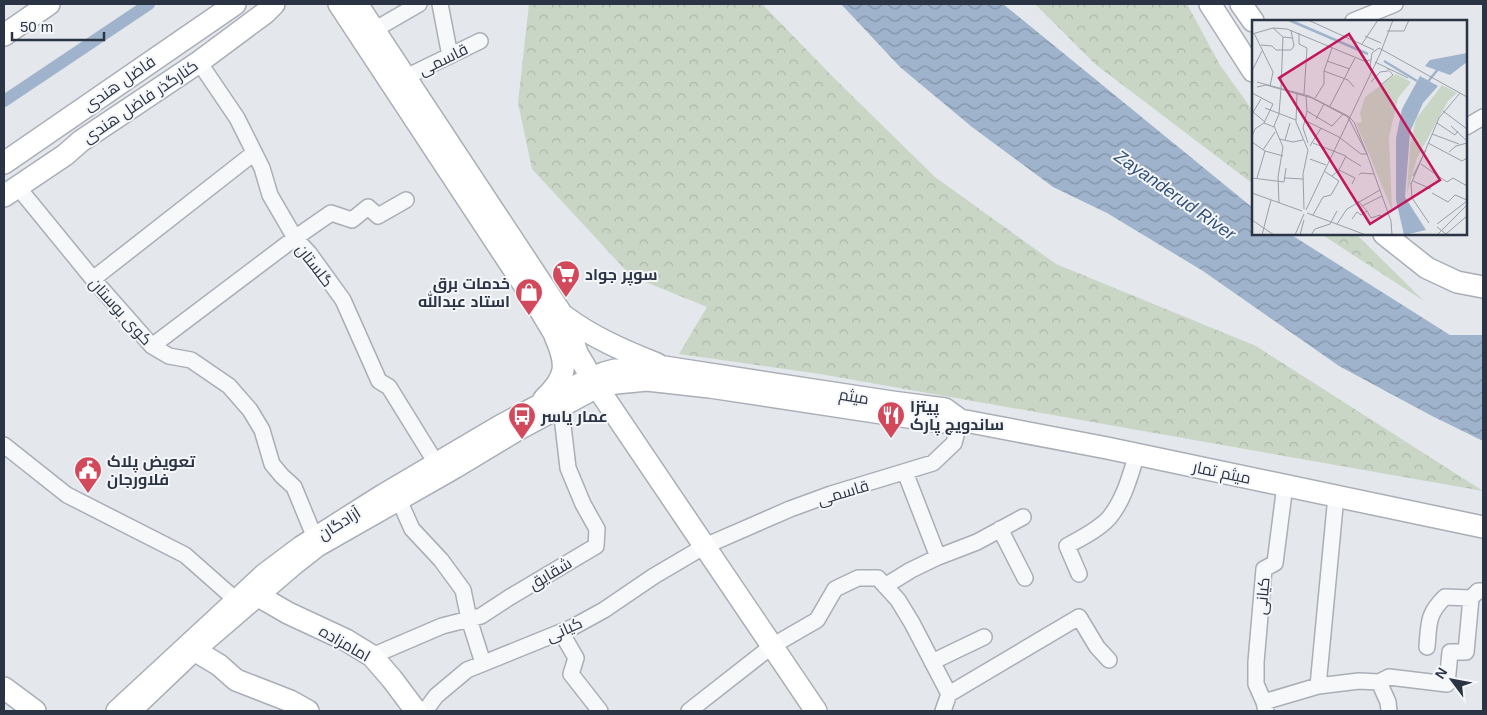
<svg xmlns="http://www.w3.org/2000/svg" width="1487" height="715" font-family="Helvetica,Cairo,sans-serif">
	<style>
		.forest { fill: url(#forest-crowns) }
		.water { fill: url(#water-waves) }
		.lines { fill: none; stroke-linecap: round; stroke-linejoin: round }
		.canal { stroke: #9fb4cc; stroke-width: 12 }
		.street-casing { stroke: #a9aeb7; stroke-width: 18 }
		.secondary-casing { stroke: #a9aeb7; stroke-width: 24 }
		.street { stroke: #f7f8fa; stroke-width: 15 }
		.secondary { stroke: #fff; stroke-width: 21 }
		.labels { text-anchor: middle; stroke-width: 4; stroke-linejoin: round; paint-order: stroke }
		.street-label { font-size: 16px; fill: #2b3445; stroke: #f4f6f9 }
		.poi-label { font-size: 16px; font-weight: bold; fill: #2b3445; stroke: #f4f6f9; text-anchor: start }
		.water-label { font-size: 18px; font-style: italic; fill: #34527a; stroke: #f4f6f9 }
		.inset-river { fill: none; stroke: #9fb4cc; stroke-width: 2.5 }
		.inset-road { fill: none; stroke: #9a9fa9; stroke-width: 1 }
		.view { fill: #c2185b; fill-opacity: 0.15; stroke: #c2185b; stroke-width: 2.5 }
		.inset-edge { fill: none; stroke: #2b3445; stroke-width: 2.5 }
	</style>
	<defs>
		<pattern id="forest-crowns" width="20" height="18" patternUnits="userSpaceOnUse" patternTransform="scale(1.25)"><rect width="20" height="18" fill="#c9d6c5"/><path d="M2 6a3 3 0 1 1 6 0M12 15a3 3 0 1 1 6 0" fill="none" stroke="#adb8ab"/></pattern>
		<pattern id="water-waves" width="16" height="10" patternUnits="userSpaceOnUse" patternTransform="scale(1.25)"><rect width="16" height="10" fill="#9fb4cc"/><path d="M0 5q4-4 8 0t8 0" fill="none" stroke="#8293a7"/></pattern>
	</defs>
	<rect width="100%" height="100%" fill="#e4e7ec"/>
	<path class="forest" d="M529,4H762L835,79L935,177L1056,264L1256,346L1483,491L820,374L679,354L707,307L631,276L532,169L518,103Z
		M1035,4H1187L1220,65L1253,111V184L1095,64Z
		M1321,234H1356L1424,301Z"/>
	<path class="water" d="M841,4H1003L1253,208V234H1290L1450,335H1483V441L1432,416L1339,366L1203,271L1107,213L1053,187L972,127L900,67Z"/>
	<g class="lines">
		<path class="canal" d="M4,101L149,4"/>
		<g class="street-casing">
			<path id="street" d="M440,4L450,56
				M1353,21L1395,4
				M374,30L419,4
				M199,62L237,118L262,168L270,195L295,238L309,253L343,300L379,381L389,387L436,463
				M406,77L480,41
				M1466,127L1483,117
				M17,186L93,279L152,346L169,356L191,360L229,386L250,410L262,430L272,464L282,476L294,487L315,538
				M93,279L254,153
				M152,346L295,238L331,213L352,220L368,207L378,216L406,200
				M4,445L67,495L185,555L236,600
				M905,472L938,557
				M399,500L412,529L441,560L463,590L469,619L483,663
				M1000,529L1025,578
				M1079,574L1067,546C1081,538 1098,530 1109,518C1124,500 1130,476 1137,454
				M885,586L911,570L938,557L977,542L1023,517
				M561,632L576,658L571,674L600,711
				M1427,647C1429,624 1427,614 1445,597L1471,598
				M372,656L442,626L481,616L510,597L596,546L597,529L583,504L568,468L561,408
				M932,662L984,637
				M1379,682L1389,677L1447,684L1450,652H1466L1471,598L1478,591H1483
				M1318,686L1336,496
				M949,694L1079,617L1097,647L1109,660
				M1264,702L1318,686L1359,681L1379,682L1388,702L1389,711
				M425,711L436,696L467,670L573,627L604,610L654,576L705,546L790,509L831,494L933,463L954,443L960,420
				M689,711L772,646L817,620L835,589L858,578H878L898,600L912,623L949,694L943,711
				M1266,711L1264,702L1256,684V662L1264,569L1275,563L1285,485"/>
		</g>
		<g class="secondary-casing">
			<path id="secondary" d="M339,4L536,303L554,333L576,352
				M357,4L567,322L577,353L597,387L816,711
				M1210,4L1253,71
				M1241,4L1253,21
				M4,35L49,4
				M4,163L235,4
				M4,196L65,155L81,141L199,62L265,13L274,4
				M1384,234L1427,268L1457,282L1483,287
				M564,316C592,337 624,351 657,364
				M544,399C567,377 568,365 555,336
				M960,420L1107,448L1483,527
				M257,595L288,613L346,640L372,656L392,679L416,711
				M194,650L219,665L236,680L290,701L308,711
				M4,688L35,711
				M117,711L265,574L301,547L383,495L500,426L591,378L604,373L615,370L664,367L892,402L945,409L960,420L941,422L710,387L647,380L616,383L597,387L517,430L454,468L317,546L294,564L194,650L130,711"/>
		</g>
		<use href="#street" class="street"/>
		<use href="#secondary" class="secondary"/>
	</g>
	<defs>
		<g id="supermarket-pin" transform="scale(1.4375)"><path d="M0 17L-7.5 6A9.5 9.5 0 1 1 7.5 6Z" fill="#d1495b" stroke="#f4f6f9"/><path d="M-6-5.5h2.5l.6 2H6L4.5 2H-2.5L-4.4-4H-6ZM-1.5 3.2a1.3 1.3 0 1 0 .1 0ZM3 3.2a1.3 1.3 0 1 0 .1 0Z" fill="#fff"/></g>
		<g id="shop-pin" transform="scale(1.4375)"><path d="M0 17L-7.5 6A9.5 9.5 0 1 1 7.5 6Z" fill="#d1495b" stroke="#f4f6f9"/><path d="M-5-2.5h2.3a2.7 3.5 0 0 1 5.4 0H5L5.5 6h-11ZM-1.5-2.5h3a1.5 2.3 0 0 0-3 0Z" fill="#fff"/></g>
		<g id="restaurant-pin" transform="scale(1.4375)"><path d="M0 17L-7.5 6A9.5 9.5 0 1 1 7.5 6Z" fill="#d1495b" stroke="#f4f6f9"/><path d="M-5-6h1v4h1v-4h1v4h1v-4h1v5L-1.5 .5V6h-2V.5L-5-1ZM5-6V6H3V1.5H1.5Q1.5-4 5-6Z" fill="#fff"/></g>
		<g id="bus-pin" transform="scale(1.4375)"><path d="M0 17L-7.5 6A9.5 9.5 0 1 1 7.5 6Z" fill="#d1495b" stroke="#f4f6f9"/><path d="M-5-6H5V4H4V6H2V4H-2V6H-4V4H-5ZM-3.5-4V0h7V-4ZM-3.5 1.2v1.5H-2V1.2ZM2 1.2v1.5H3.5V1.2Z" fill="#fff"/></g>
		<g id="civic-pin" transform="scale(1.4375)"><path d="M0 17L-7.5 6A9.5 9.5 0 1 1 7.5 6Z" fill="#d1495b" stroke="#f4f6f9"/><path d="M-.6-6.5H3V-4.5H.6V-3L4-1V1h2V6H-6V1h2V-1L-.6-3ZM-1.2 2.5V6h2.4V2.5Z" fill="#fff"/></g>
	</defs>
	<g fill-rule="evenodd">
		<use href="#supermarket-pin" x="566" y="274"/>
		<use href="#shop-pin" x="529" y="292"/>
		<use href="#restaurant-pin" x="891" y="415"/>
		<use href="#bus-pin" x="522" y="416"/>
		<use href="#civic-pin" x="88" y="470"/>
	</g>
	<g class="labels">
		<g class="street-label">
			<text transform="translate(443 59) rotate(-26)" y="6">قاسمی</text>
			<text transform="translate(119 83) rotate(-35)" y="6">فاضل هندی</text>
			<text transform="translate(140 101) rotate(-34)" y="6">کنارگذر فاضل هندی</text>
			<text transform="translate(315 265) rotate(52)" y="6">گلستان</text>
			<text transform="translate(121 311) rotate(48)" y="6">کوی بوستان</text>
			<text transform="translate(854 396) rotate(9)" y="6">میثم</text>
			<text transform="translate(1222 472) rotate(12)" y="6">میثم تمار</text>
			<text transform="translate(843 492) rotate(-17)" y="6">قاسمی</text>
			<text transform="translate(339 523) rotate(-32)" y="6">آزادگان</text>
			<text transform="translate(550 573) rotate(-31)" y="6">شقایق</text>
			<text transform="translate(1262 596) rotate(-85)" y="6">کیانی</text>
			<text transform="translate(564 629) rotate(-24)" y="6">کیانی</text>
			<text transform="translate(345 643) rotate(30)" y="6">امامزاده</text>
		</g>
		<g class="poi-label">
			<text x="585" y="280">سوپر جواد</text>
			<text x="510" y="289" text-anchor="end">خدمات برق<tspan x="510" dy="18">استاد عبدالله</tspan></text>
			<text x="910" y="412">پیتزا<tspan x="910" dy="18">ساندویچ پارک</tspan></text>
			<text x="541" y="422">عمار یاسر</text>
			<text x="107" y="467">تعویض پلاک<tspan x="107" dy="18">فلاورجان</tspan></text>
		</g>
		<g class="water-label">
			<text transform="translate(1175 195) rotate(35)" y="6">Zayanderud River</text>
		</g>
	</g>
	<g transform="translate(1252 20)">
		<rect width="215" height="215" fill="#e4e7ec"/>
		<path d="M144,54L159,62L146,78L137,117L140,190L104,103L110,102L108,93L113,77ZM190,65L205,73L196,81L165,138L155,173L158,126L164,99Z" fill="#c9d6c5"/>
		<path d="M215,33V42L198,55L173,46L178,40ZM168,56L186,66L171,83L158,112L153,177L174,210L152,215L144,180V118L150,89Z" fill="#9fb4cc"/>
		<path class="inset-river" d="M37,0L116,34M132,41L165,61M174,64L187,48"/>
		<path class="inset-road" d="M56,0L122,30M21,8L31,17L40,18M135,11H152L157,0M2,13L21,52L18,66M47,13V24L55,28L52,74M0,14L21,8L35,9L112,41L119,40M113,16L129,23M110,24L126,0M9,25L20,26L24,30H39L42,26L39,10M75,41L98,49M123,42L156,58M118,47L120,33L127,28L215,77M0,51L10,31M72,51L96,60L102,67M5,62L57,76L96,96L102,102L115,134L96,97L60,78L14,65L5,67M119,62L128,52L136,51M130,64L141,55L135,48M29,68L31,17M0,73L21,84L12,103M45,74L44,102L56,130L51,154L52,189M54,76L55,91L51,108L56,123M63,78L72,64V51L80,28M78,86L103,38M13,88L44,100M55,91L80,106L91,94M191,91L215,109M1,92L13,102M0,94L9,79M64,99L72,84M52,100L87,117L109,134H115M185,103L203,115L206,111M199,106L215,121M180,114L207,124M0,116L3,109L12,103L22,107M27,119L41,122L51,120M33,120L38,103M0,122L13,131L31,136M61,123L94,136L87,150L80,156M176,123L210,141L215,138M58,126L69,108M11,130L23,112M197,132L204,126L215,123M115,134L139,201L140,215M94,137L109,146M58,139L74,145M169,144L195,162L201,158L215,166M87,150L103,158L100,164M107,155L109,153L122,154M161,156L174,130M0,158L32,162L34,148M5,158L13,131M33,158L51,159M161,161L179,169M159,163L160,178L177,203M159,164L187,98L208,73M0,173L50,191M180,173L196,182L203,175L215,180M27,183L26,157L31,127L22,106L27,94L29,69M110,186L130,176M54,190L128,34L141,0M115,191L119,198L128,195L131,198M55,193L114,215M61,195L71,177L79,175L87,161L72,151M100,199L105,192L109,195L115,191L106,181M0,200L22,215M85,204L95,189L128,170M185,204L215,181M185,207L194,214L215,196M10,215L19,180M43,215L52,194M48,215L52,200M59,215L63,209L78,204L85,191M185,215L215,185"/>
		<path class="view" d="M97,14L188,160L118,204L27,58Z"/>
		<rect width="215" height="215" class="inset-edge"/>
	</g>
	<rect width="1487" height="715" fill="none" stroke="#2b3445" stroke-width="10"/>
	<g transform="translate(1452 680) rotate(302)" stroke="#f4f6f9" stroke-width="4" paint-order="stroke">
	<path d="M0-4L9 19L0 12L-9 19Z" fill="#2b3445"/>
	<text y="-8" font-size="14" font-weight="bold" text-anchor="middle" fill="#2b3445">N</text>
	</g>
	<path d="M12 32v8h92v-8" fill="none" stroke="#2b3445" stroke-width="2.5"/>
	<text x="20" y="32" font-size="15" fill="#2b3445" stroke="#f4f6f9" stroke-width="4" paint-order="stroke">50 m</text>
</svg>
